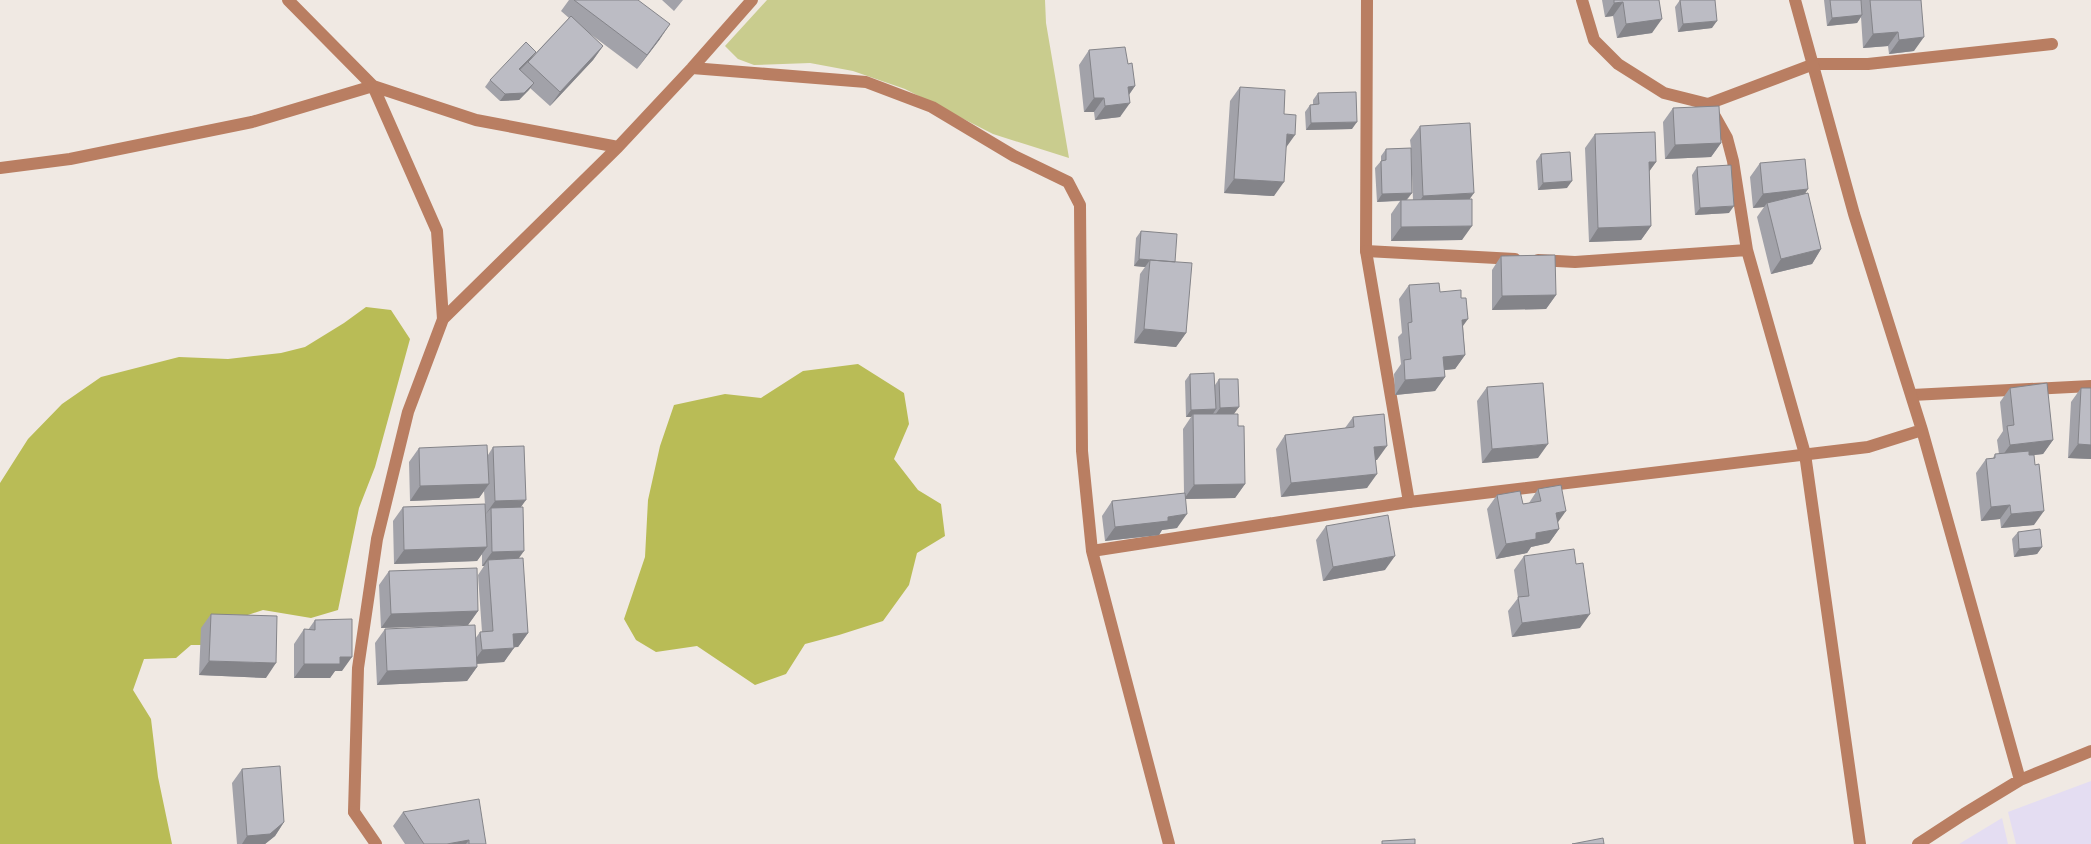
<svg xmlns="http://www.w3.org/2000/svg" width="2091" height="844" font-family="'Fira Sans Condensed',sans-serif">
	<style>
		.education { fill: #e4ddf2 }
		.green { fill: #c9cc8e }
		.forest { fill: #b9bc56 }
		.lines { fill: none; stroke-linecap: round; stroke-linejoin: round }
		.service { stroke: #b97e62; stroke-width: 12 }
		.minor { stroke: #b97e62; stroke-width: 12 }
		.tertiary { stroke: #b97e62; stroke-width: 12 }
		.wall { fill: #a2a2a9; fill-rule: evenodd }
		.shaded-wall { fill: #848489 }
		.building { fill: #bcbcc4; stroke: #848489 }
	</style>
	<rect width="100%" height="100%" fill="#f0e9e3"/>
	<path class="education" d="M2091,781V844H2016L2008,812Z
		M2002,818L2008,844H1959Z"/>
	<path class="green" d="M767,0H1045L1046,23L1069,158L993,134L905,89L853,71L810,63L754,65L738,59L725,46Z"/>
	<path class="forest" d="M366,307L391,310L410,339L375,467L359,508L338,610L311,618L263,610L233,620L217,645H191L176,658L144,659L133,690L151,719L158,777L172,844H0V483L28,439L62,404L101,377L179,357L228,359L281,353L305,347L344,323Z
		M858,364L904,393L909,424L894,459L918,490L941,504L945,536L917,553L909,585L883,621L839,635L805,644L786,674L755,685L697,646L656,652L636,640L624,619L645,557L648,500L660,446L674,405L725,394L761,398L803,371Z"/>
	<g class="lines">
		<path class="service" d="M1367,0L1366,251L1409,502
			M1582,0L1594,40L1618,64L1664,93L1708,104L1814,64H1868L2052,44
			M0,168L70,159L252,122L373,86
			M1912,395L2091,386"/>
		<path class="minor" d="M288,0L373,86L437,231L443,319
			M1795,0L1854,214L1922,430L2020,780
			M692,68L866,82L932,107L1014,156L1068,182L1080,205L1082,451L1092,551L1169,844
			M373,86L476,120L618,147
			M1708,104L1727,138L1733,161L1747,250L1805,454L1860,844
			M1366,251L1515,259
			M1538,260L1575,262L1747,250
			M1092,551L1409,502L1868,447L1922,430
			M354,812L358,668L377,539L408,412L443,319L618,147L692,68L752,0
			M1918,844L1964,814L2020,780L2091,751"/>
		<path class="tertiary" d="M354,812L376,844"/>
	</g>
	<path class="wall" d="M569,0H638L660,39L637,69L589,33L603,46L593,60L550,106L530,88L519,100L500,101L485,87L490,80L531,58L569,18L561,11Z
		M662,0H683L674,11Z
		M1602,0H1659L1652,33L1617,38L1613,16L1605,17Z
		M1680,0L1712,28L1678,32L1675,7Z
		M1824,0H1921L1914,51L1889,54L1888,46L1863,48L1861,17L1857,23L1827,26Z
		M1089,50L1128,64L1135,86L1129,95L1120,117L1095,120L1094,112H1084L1079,65Z
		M1240,87L1284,114L1286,148L1274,196L1224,193L1230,101Z
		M1318,93L1352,129L1306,130L1305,112L1310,105H1313V100Z
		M1673,108L1721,143L1711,157L1665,159L1663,122Z
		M1420,126L1470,199L1462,240L1391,241V214L1400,201L1377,202L1375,168L1381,161V156L1386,149L1411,148L1410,140ZM1411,149L1413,200H1407L1412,193Z
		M1595,134L1656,162L1649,171L1651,226L1641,240L1589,242L1585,148Z
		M1541,154L1567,188L1538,190L1536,161Z
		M1760,163L1806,193L1821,249L1812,264L1771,274L1757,217L1764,207L1753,208L1750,177Z
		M1697,167L1729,213L1695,215L1692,175Z
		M1141,231L1175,262L1186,333L1176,347L1134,343L1140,274L1145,267L1134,266L1136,238Z
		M1501,256L1556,295L1546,309L1492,310V270Z
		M1409,285L1440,292L1461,298L1465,355L1455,369L1444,370L1445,377L1435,391L1395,395L1394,374L1401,364L1398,337L1402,333L1399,299Z
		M1190,374L1215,385L1219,379L1234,414L1238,426L1245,484L1235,498L1185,499L1177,528L1162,530L1159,535L1105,541L1102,516L1112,501L1184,493L1183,429L1191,417H1186L1185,381Z
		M1487,387L1538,458L1482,463L1477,401Z
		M2010,388L2053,440L2043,454L2034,455V525L2001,528L2000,519L1981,521L1976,473L1986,459L1993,458L1995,454H1999L1997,440L2003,431L2000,402Z
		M2081,388H2091V459L2068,458L2071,402Z
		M1353,417L1377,460H1376L1367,488L1281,497L1276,449L1285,435L1345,428Z
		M493,447L521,507L518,559L528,633L518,647H514L504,662L477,664V667L467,681L377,685L375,643L385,629L475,639L480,632H482L478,575L484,566H482V554L477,561L394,564L393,521L403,507L485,504L484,491L479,498L410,501L409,462L419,448L488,455Z
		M1538,489L1558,523L1559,529L1549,543L1531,547L1527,553L1496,559L1487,509L1497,495L1523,504L1529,503Z
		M1326,526L1385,570L1323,581L1316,540Z
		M2018,532L2042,547L2037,554L2014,557L2012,539Z
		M1524,556L1580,628L1512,637L1508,611L1518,598L1514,570Z
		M389,571L478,611L468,625L381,628L379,585Z
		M211,614L266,678L199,675L201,628Z
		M315,620L342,671H335L330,678H294V644L304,629L308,630Z
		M242,769L284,822L275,836L265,844H237L232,783Z
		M403,812L486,844H405L393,826Z"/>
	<path class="shaded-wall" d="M1623,2L1613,16L1605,17L1614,3Z
		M1862,15L1857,23L1827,26L1832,18Z
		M1662,19L1652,33L1617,38L1626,24Z
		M1717,21L1712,28L1678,32L1683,24Z
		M670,24L660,39L637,69L647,55Z
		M1898,32L1888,46L1863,48L1873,34Z
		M1924,37L1914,51L1889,54L1899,40Z
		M603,46L593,60L550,106L560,92Z
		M536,52L531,59L514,76L519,69Z
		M534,83L529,90L519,100L500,101L505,94Z
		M1135,86L1125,100L1128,87Z
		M1094,98H1104L1094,112H1084Z
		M1130,103L1120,117L1095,120L1105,106Z
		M1357,122L1352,129L1306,130L1311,123Z
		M1287,134L1295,135L1285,149Z
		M1721,143L1711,157L1665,159L1675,145Z
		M1649,162H1656L1646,176Z
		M1234,179L1284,182L1274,196L1224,193Z
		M1572,181L1567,188L1538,190L1543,183Z
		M1808,189L1799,203H1767L1764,207L1753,208L1763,194Z
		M1412,193L1406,200L1377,202L1382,194Z
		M1474,193L1464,207L1414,210L1423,196Z
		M1734,206L1729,213L1695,215L1700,208Z
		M1472,226L1462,240L1391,241L1401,227Z
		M1651,226L1641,240L1589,242L1598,228Z
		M1821,249L1812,264L1771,274L1781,259Z
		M1139,259L1175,262L1150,260L1145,267L1134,266Z
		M1556,295L1546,309L1492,310L1502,296Z
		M1468,319L1458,333L1462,320Z
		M1144,329L1186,333L1176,347L1134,343Z
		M1465,355L1455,369L1434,371L1443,357Z
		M1445,377L1435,391L1395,395L1405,380Z
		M1239,407L1234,414L1215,415L1220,408Z
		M1216,409L1211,417L1193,414L1191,417H1186L1191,410Z
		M2053,440L2043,454L2000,459L2010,445Z
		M1548,444L1538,458L1482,463L1492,449Z
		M2078,444L2091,445V459L2068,458Z
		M1387,446L1377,460L1364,461L1374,447Z
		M1377,474L1367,488L1281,497L1291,483Z
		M489,484L479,498L410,501L420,486Z
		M1245,484L1235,498L1184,499L1194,485Z
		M526,500L516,514L491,508L485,515L495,501Z
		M2010,505L2000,519L1981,521L1991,507Z
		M1566,511L1556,525V513Z
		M2044,511L2034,525L2001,528L2011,514Z
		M1187,514L1177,528L1162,530L1159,535L1105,541L1115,527L1168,517Z
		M1559,529L1549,543L1531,547L1527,553L1496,559L1506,544L1536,533Z
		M487,547L477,561L394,564L404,550Z
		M2042,547L2037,554L2014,557L2019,549Z
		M524,551L514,565L488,560L484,566H482L492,552Z
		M1395,556L1385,570L1323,581L1333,567Z
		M478,611L468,625L381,628L391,614Z
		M1590,614L1580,628L1512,637L1522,623Z
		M528,633L518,647L503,648L513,634Z
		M514,648L504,662L472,664L482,650Z
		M340,657H352L342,671H335L330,678H294L304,664Z
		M209,661L276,663L266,678L199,675Z
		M477,667L467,681L377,685L387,671Z
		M284,822L275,836L265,844H242L247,836Z
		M469,840L466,844H447Z"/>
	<path class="building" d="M574,0H638L670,24L647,55Z
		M1614,0H1659L1662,19L1626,24L1623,2L1614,3Z
		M1680,0H1715L1717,21L1683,24Z
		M1830,0H1861L1862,15L1832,18Z
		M1870,0H1921L1924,37L1899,40L1898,32L1873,34Z
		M571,16L603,46L560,92L528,62Z
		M526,42L536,52L519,69L534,83L524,93L505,94L490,80Z
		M1125,47L1128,64L1132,63L1135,86L1128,87L1130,103L1105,106L1104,98H1094L1089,50Z
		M1240,87L1285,90L1284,114L1296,115L1295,135L1287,134L1284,182L1234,179Z
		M1356,92L1357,122L1311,123L1310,105L1319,104L1318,93Z
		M1719,106L1721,143L1675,145L1673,108Z
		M1470,123L1474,193L1423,196L1420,126Z
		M1655,132L1656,162H1649L1651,226L1598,228L1595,134Z
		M1411,148L1412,193L1382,194L1381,161L1386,160V149Z
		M1570,152L1572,181L1543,183L1541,154Z
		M1805,159L1808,189L1763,194L1760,163Z
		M1731,165L1734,206L1700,208L1697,167Z
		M1808,193L1821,249L1781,259L1767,203Z
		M1472,199V226L1401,227V200Z
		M1141,231L1177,234L1175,262L1139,259Z
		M1555,255L1556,295L1502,296L1501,256Z
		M1150,260L1192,263L1186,333L1144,329Z
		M1439,283L1440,292L1461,290V298H1466L1468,319L1462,320L1465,355L1443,357L1445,377L1405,380L1404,360L1411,359L1408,323L1412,322L1409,285Z
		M1214,373L1216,409L1191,410L1190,374Z
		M1219,379H1238L1239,407L1220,408Z
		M1543,383L1548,444L1492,449L1487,387Z
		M2047,383L2053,440L2010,445L2007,426L2014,425L2010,388Z
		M2081,388H2091V445L2078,444Z
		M1193,414H1238V426H1244L1245,484L1194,485Z
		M1384,414L1387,446L1374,447L1377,474L1291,483L1285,435L1354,427L1353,417Z
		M487,445L489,484L420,486L419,448Z
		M524,446L526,500L495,501L493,447Z
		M2029,451V455H2034L2035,465L2039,464L2044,511L2011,514L2010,505L1991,507L1986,459L1995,458V454Z
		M1561,485L1566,511L1556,513L1559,529L1536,533V539L1506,544L1497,495L1520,491L1523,504L1541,501L1538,489Z
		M1185,493L1187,514L1168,517V521L1115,527L1112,501Z
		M485,504L487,547L404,550L403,507Z
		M523,507L524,551L492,552L491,508Z
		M1388,515L1395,556L1333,567L1326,526Z
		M2040,529L2042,547L2019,549L2018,532Z
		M1574,549L1576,564L1583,563L1590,614L1522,623L1518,597L1529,596L1524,556Z
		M523,558L528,633L513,634L514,648L482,650L480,632L493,631L488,560Z
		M477,568L478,611L391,614L389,571Z
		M211,614L277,616L276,663L209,661Z
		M352,619V657H340V664H304V629L315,630V620Z
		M475,625L477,667L387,671L385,629Z
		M280,766L284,822L270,834L247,836L242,769Z
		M479,799L486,844H469V840L447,844H424L403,812Z
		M1603,838L1604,844H1572Z
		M1415,839V844H1382V841Z"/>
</svg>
